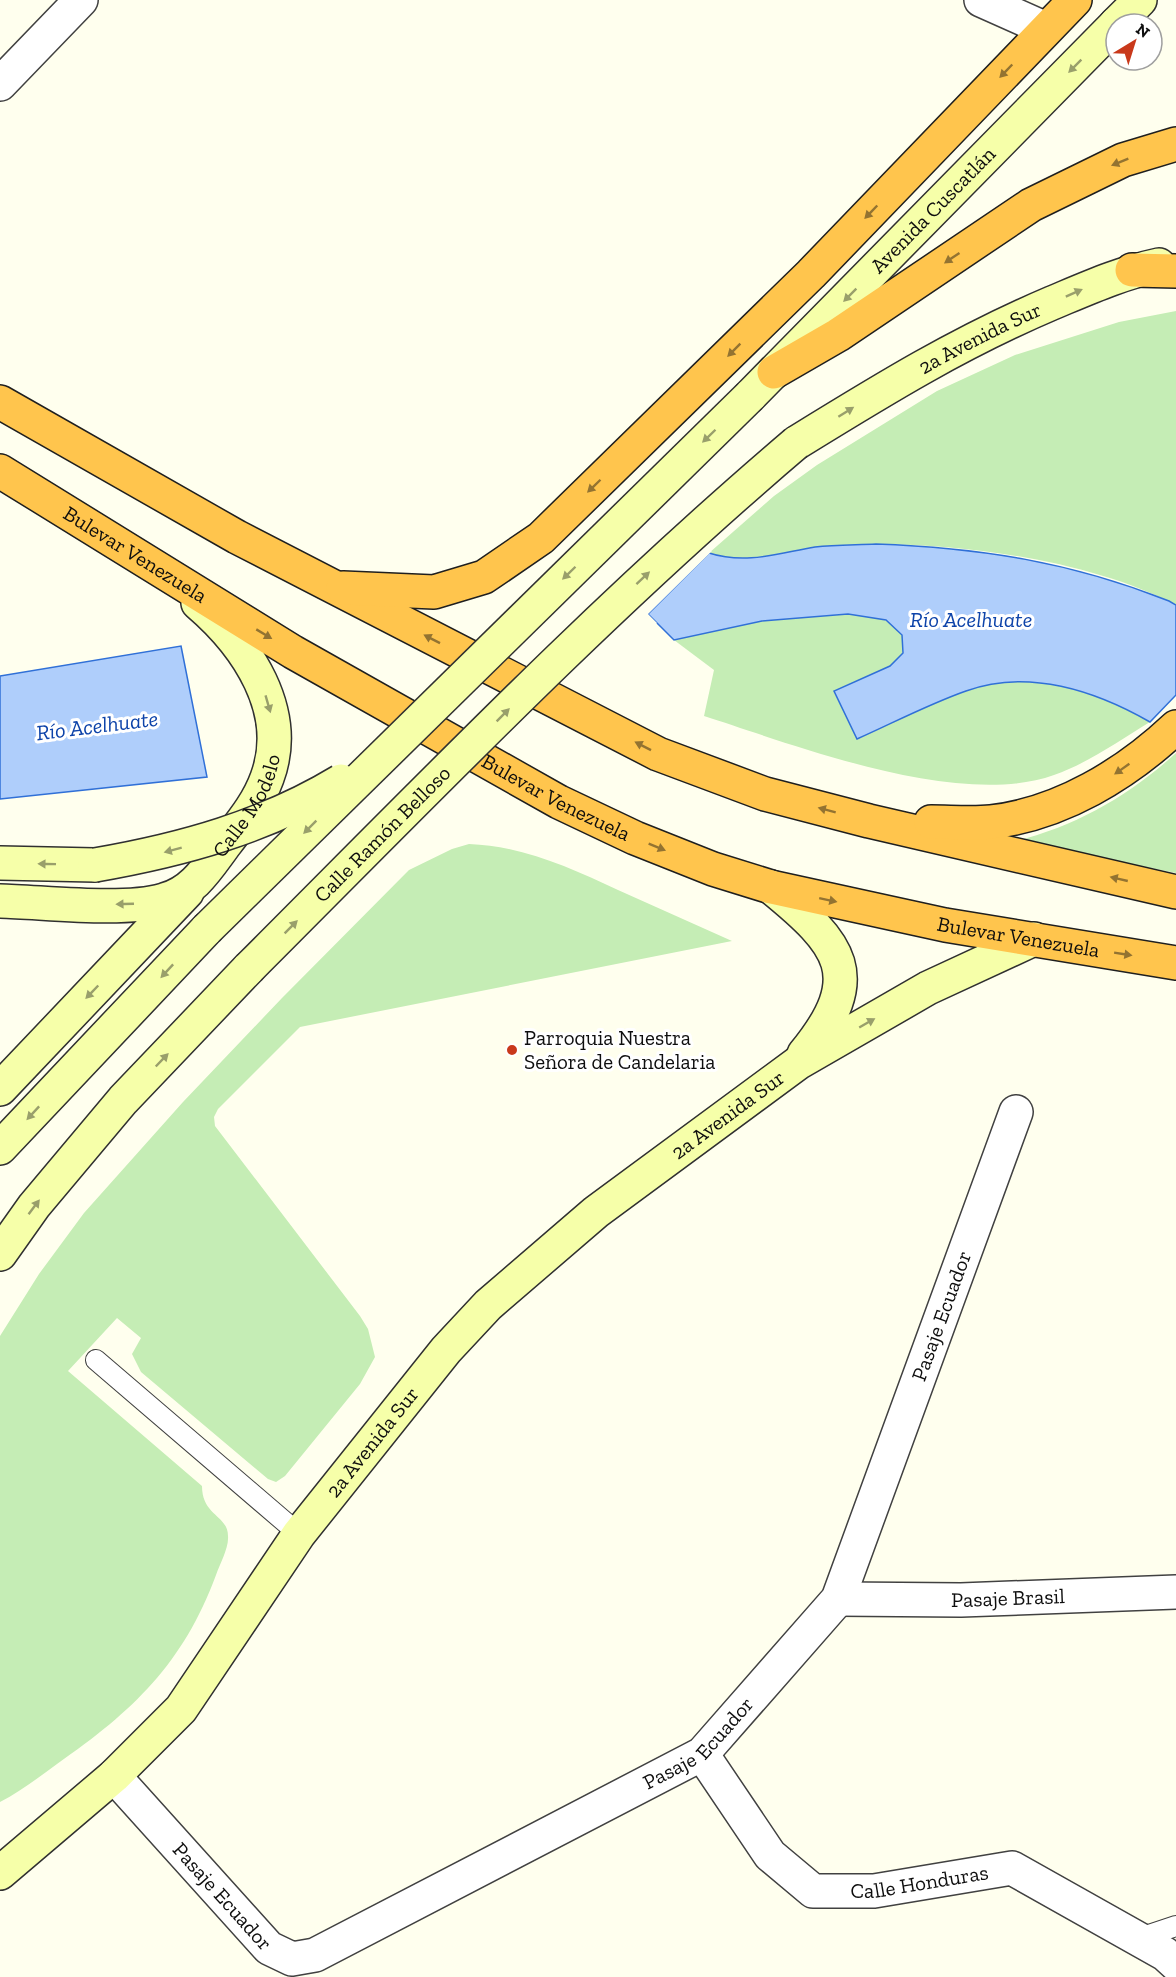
<svg xmlns="http://www.w3.org/2000/svg" width="1176" height="1977" font-family="'Zilla Slab',serif">
	<style>
		.green { fill: #c5edb5 }
		.water { fill: #afcefb; stroke: #3070d7; stroke-width: 1.5 }
		.pier { fill: #ffe }
		.lines { fill: none; stroke-linecap: round; stroke-linejoin: round }
		.lane-casing { stroke: #414141; stroke-width: 22 }
		.street-casing { stroke: #414141; stroke-width: 36 }
		.secondary-casing { stroke: #303030; stroke-width: 36 }
		.highway-casing { stroke: #1f1f1f; stroke-width: 36 }
		.lane { stroke: #fff; stroke-width: 20 }
		.street { stroke: #fff; stroke-width: 33 }
		.secondary { stroke: #f6ffa9; stroke-width: 33 }
		.highway { stroke: #ffc54d; stroke-width: 33 }
		.secondary-bridge-casing { stroke: #303030; stroke-width: 36; stroke-linecap: butt }
		.secondary-bridge { stroke: #f6ffa9; stroke-width: 33 }
		.oneway { fill: #999f6b }
		.oneway2 { fill: #937331 }
		.poi-dot { fill: #c9391b; stroke: #fff; stroke-width: 2 }
		.labels { text-anchor: middle; stroke-width: 6; stroke-linejoin: round; paint-order: stroke }
		.street-label { font-size: 21px; fill: #0e0e0e; stroke: #fff }
		.poi-label { font-size: 21px; fill: #0e0e0e; stroke: #fff; text-anchor: start }
		.water-label { font-size: 22px; font-style: italic; fill: #0d43a9; stroke: #fff }
	</style>
	<rect width="100%" height="100%" fill="#ffe"/>
	<path class="green" d="M1176,311V605C1088,559 947,540 848,545C802,548 754,567 709,553L774,496L817,465L937,391L1015,355L1119,322Z
		M848,614C868,616 904,617 904,644C904,653 900,658 893,664C877,676 853,683 834,692L857,738C893,723 929,704 966,691C1028,668 1096,691 1150,722C1119,741 1088,763 1054,775C959,809 798,746 704,716L714,670L674,640L762,621Z
		M1176,753V873L1015,841C1075,827 1130,795 1176,753Z
		M469,844C523,846 570,868 618,890C656,907 694,924 732,941L300,1027L218,1109L214,1117L215,1126L360,1316L368,1329L375,1357L360,1384L285,1476L276,1482L268,1479L141,1372L132,1354L141,1338L117,1318L68,1371L202,1486C202,1516 228,1515 228,1536C229,1548 220,1563 216,1575C183,1664 133,1711 57,1764C39,1777 20,1792 0,1802V1336L39,1274L84,1213L183,1102L282,998L409,870L452,849Z"/>
	<path class="water" d="M876,544C982,548 1071,562 1169,601L1176,605V695L1150,722C1096,691 1028,668 966,691C929,704 893,723 857,739L834,691L890,666L903,653L902,635L886,620L848,614L762,621L674,640L648,614L709,553C746,565 779,553 815,547C835,545 856,545 876,544Z
		M181,646L207,777L0,799V676Z"/>
	<path class="pier" d="M707,551H712L648,614L657,623L655,625L645,616V613Z"/>
	<g class="lines">
		<g class="lane-casing">
			<path id="lane" d="M96,1360L299,1534
				M1137,1939L1176,1926"/>
		</g>
		<g class="street-casing">
			<g id="street">
				<path d="M981,0L1046,29"/>
				<path d="M0,84L81,0"/>
				<path id="s1" d="M838,1599L961,1600L1176,1592"/>
				<path id="s2" d="M702,1754L770,1855L813,1891H874L1012,1868L1165,1954L1176,1964"/>
				<path id="s3" d="M114,1776L269,1948L292,1959L315,1955L702,1754L838,1599L1016,1112"/>
			</g>
		</g>
		<g class="secondary-casing">
			<g id="secondary">
				<path d="M1116,24L1140,0"/>
				<path id="s4" d="M750,396L1116,24"/>
				<path id="s5" d="M796,443C882,390 958,343 1052,303C1088,288 1121,273 1159,265"/>
				<path d="M0,863L95,865"/>
				<path d="M771,887C841,944 868,976 804,1054"/>
				<path id="s6" d="M0,901C44,902 123,912 164,900C194,892 208,867 226,843C242,822 258,803 267,778C292,711 247,645 198,603"/>
				<path d="M0,1089L187,892"/>
				<path d="M0,1148L207,929"/>
				<path d="M0,1254L34,1206L123,1100L249,968"/>
				<path id="s7" d="M0,1873L114,1776L181,1709L299,1534L446,1350L488,1305L596,1212L798,1063L928,988L1034,939"/>
			</g>
		</g>
		<g class="highway-casing">
			<g id="highway">
				<path d="M1132,270L1176,271"/>
				<path d="M774,372L838,335L1031,205L1123,160L1176,144"/>
				<path d="M0,402L237,537L658,754L765,794L869,821L1176,892"/>
				<path id="s8" d="M0,471L293,652L559,802L635,838L713,869L771,887L945,925L1176,963"/>
				<path d="M343,588L434,592L484,577L541,538L811,274L1075,0"/>
				<path d="M931,822C950,822 971,824 991,822C1061,814 1126,774 1176,727"/>
			</g>
		</g>
		<use href="#lane" class="lane"/>
		<use href="#street" class="street"/>
		<use href="#secondary" class="secondary"/>
		<use href="#highway" class="highway"/>
		<g class="secondary-bridge-casing">
			<g id="secondary-bridge">
				<path d="M95,865C182,850 265,827 341,781"/>
				<path d="M207,929L750,396"/>
				<path id="s9" d="M249,968C428,789 603,607 796,443"/>
			</g>
		</g>
		<use href="#secondary-bridge" class="secondary-bridge"/>
	</g>
	<defs><path id="oneway-solid" d="M-6-.8H1V-3.2L6.5 0L1 3.2V.8H-6Z" transform="scale(1.5)"/></defs>
	<g class="oneway">
		<use href="#oneway-solid" transform="translate(1075 66) rotate(135)"/>
		<use href="#oneway-solid" transform="translate(1074 293) rotate(-24)"/>
		<use href="#oneway-solid" transform="translate(850 295) rotate(135)"/>
		<use href="#oneway-solid" transform="translate(846 412) rotate(-32)"/>
		<use href="#oneway-solid" transform="translate(709 436) rotate(136)"/>
		<use href="#oneway-solid" transform="translate(569 573) rotate(136)"/>
		<use href="#oneway-solid" transform="translate(643 578) rotate(-43)"/>
		<use href="#oneway-solid" transform="translate(268 704) rotate(74)"/>
		<use href="#oneway-solid" transform="translate(503 715) rotate(-45)"/>
		<use href="#oneway-solid" transform="translate(310 827) rotate(135)"/>
		<use href="#oneway-solid" transform="translate(173 850) rotate(165)"/>
		<use href="#oneway-solid" transform="translate(47 864) rotate(-179)"/>
		<use href="#oneway-solid" transform="translate(125 904) rotate(178)"/>
		<use href="#oneway-solid" transform="translate(291 927) rotate(-45)"/>
		<use href="#oneway-solid" transform="translate(167 971) rotate(133)"/>
		<use href="#oneway-solid" transform="translate(92 992) rotate(134)"/>
		<use href="#oneway-solid" transform="translate(867 1023) rotate(-30)"/>
		<use href="#oneway-solid" transform="translate(162 1060) rotate(-46)"/>
		<use href="#oneway-solid" transform="translate(33 1113) rotate(133)"/>
		<use href="#oneway-solid" transform="translate(34 1207) rotate(-53)"/>
	</g>
	<g class="oneway2">
		<use href="#oneway-solid" transform="translate(1006 71) rotate(134)"/>
		<use href="#oneway-solid" transform="translate(1120 162) rotate(158)"/>
		<use href="#oneway-solid" transform="translate(871 212) rotate(134)"/>
		<use href="#oneway-solid" transform="translate(952 258) rotate(146)"/>
		<use href="#oneway-solid" transform="translate(734 350) rotate(135)"/>
		<use href="#oneway-solid" transform="translate(594 486) rotate(136)"/>
		<use href="#oneway-solid" transform="translate(264 634) rotate(31)"/>
		<use href="#oneway-solid" transform="translate(432 639) rotate(-153)"/>
		<use href="#oneway-solid" transform="translate(643 746) rotate(-153)"/>
		<use href="#oneway-solid" transform="translate(1122 769) rotate(145)"/>
		<use href="#oneway-solid" transform="translate(827 810) rotate(-165)"/>
		<use href="#oneway-solid" transform="translate(657 847) rotate(22)"/>
		<use href="#oneway-solid" transform="translate(1119 879) rotate(-167)"/>
		<use href="#oneway-solid" transform="translate(828 900) rotate(12)"/>
		<use href="#oneway-solid" transform="translate(1123 954) rotate(9)"/>
	</g>
	<circle class="poi-dot" cx="512" cy="1050" r="6"/>
	<g class="labels">
		<g class="street-label">
			<text dy="7" stroke="none"><textPath href="#s4" startOffset="261">Avenida Cuscatlán</textPath></text>
			<text dy="7" stroke="none"><textPath href="#s5" startOffset="212">2a Avenida Sur</textPath></text>
			<text dy="7" stroke="none"><textPath href="#s8" startOffset="159">Bulevar Venezuela</textPath></text>
			<text dy="7" stroke="none"><textPath href="#s8" startOffset="645">Bulevar Venezuela</textPath></text>
			<text dy="7" stroke="none"><textPath href="#s6" startOffset="294">Calle Modelo</textPath></text>
			<text dy="7" stroke="none"><textPath href="#s9" startOffset="189">Calle Ramón Belloso</textPath></text>
			<text dy="7" stroke="none"><textPath href="#s8" startOffset="1131">Bulevar Venezuela</textPath></text>
			<text dy="7" stroke="none"><textPath href="#s7" startOffset="1059">2a Avenida Sur</textPath></text>
			<text dy="7" stroke="none"><textPath href="#s3" startOffset="1224">Pasaje Ecuador</textPath></text>
			<text dy="7" stroke="none"><textPath href="#s7" startOffset="573">2a Avenida Sur</textPath></text>
			<text dy="7" stroke="none"><textPath href="#s1" startOffset="170">Pasaje Brasil</textPath></text>
			<text dy="7" stroke="none"><textPath href="#s3" startOffset="720">Pasaje Ecuador</textPath></text>
			<text dy="7" stroke="none"><textPath href="#s2" startOffset="285">Calle Honduras</textPath></text>
			<text dy="7" stroke="none"><textPath href="#s3" startOffset="162">Pasaje Ecuador</textPath></text>
		</g>
		<g class="poi-label">
			<text x="524" y="1045">Parroquia Nuestra<tspan x="524" dy="24">Señora de Candelaria</tspan></text>
		</g>
		<g class="water-label">
			<text x="971" y="627">Río Acelhuate</text>
			<text transform="translate(97 725) rotate(-7)" y="8">Río Acelhuate</text>
		</g>
	</g>
	<g transform="translate(1134 42) rotate(38)"><circle r="28" fill="#ffffff" stroke="#9f9f9f" stroke-width="1.5"/>
	<path d="M0-4.5L10 22L0 15L-10 22Z" fill="#c9391b"/>
	<text y="-9" font-size="16" font-weight="bold" text-anchor="middle" fill="#0e0e0e">N</text>
	</g>
</svg>
